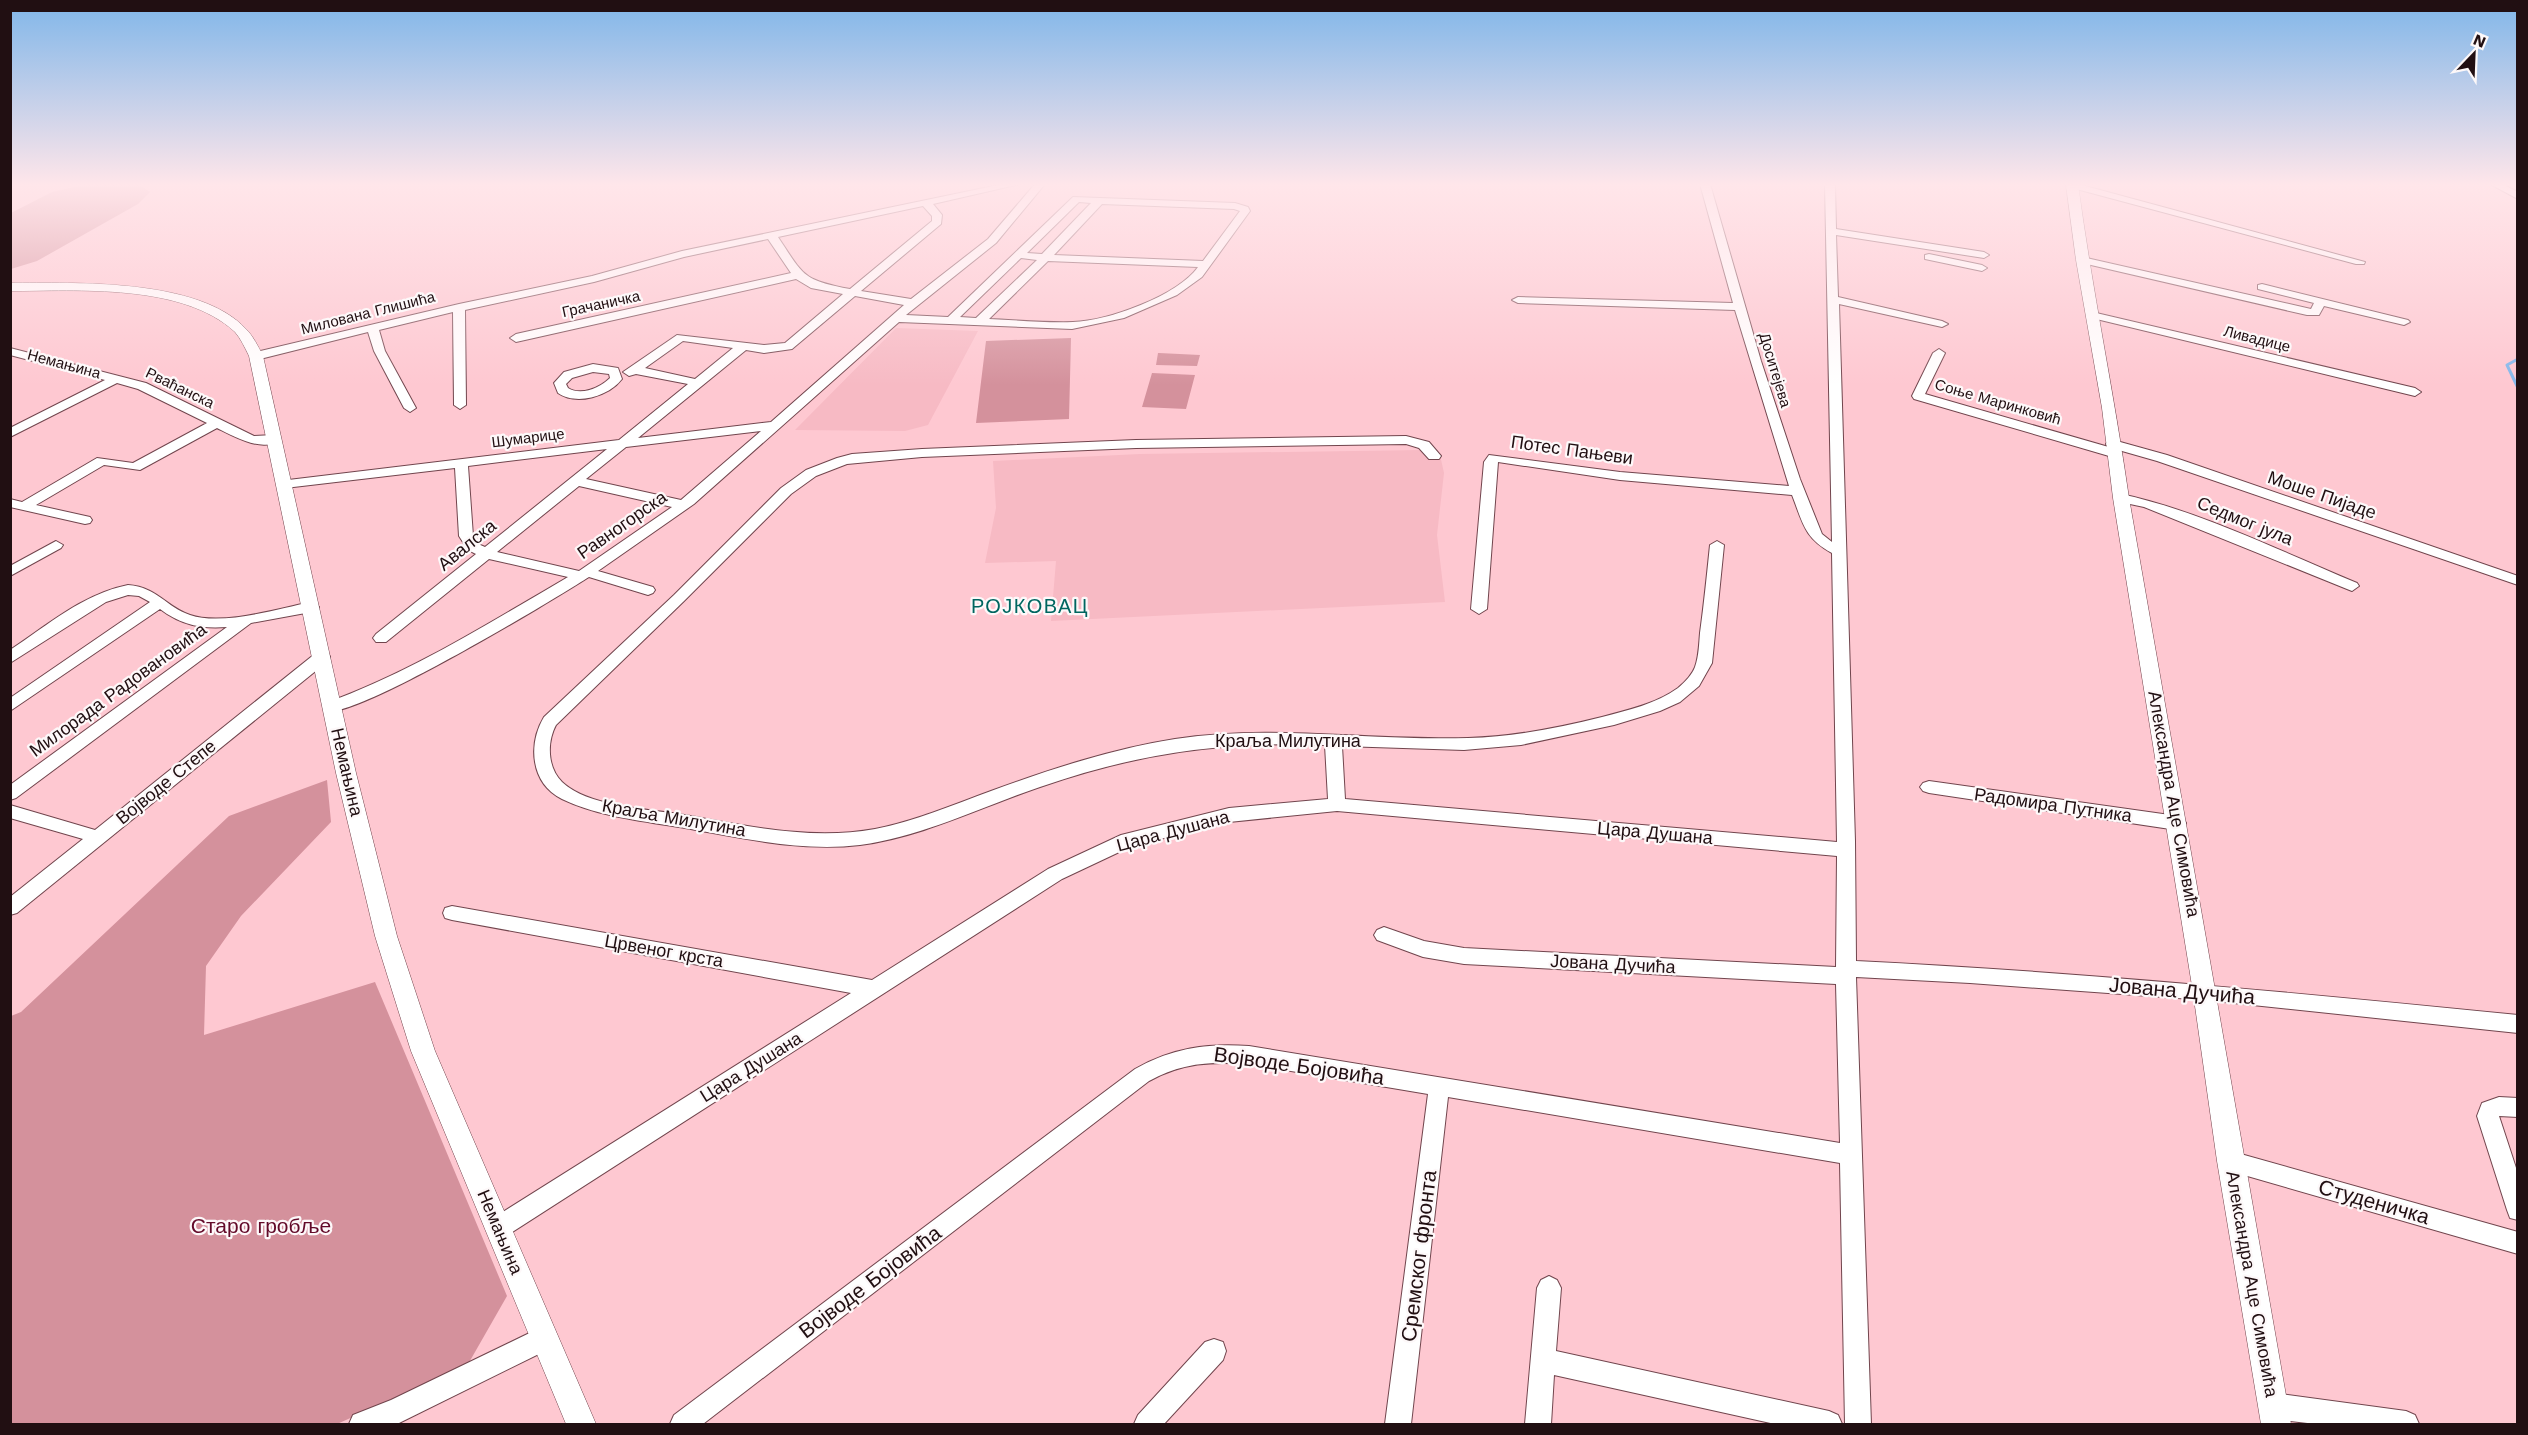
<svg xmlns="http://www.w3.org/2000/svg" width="2528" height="1435" font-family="'Work Sans',sans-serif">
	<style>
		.built { fill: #f7bac4 }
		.green { fill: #d4919c }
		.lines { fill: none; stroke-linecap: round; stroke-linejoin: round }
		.stream { stroke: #84b8eb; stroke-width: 3 }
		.minor-casing { stroke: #71454d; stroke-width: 2 }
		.tertiary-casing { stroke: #71454d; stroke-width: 1 }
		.minor { fill: #fff; fill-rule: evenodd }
		.tertiary { fill: #fff; fill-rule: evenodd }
		.labels { text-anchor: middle; stroke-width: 4.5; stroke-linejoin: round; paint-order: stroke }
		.far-street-label { font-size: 15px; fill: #210f12; stroke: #fdf8f9 }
		.street-label { font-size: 18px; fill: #210f12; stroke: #fdf8f9 }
		.neighbourhood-label { font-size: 20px; letter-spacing: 1.5px; fill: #006660; stroke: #fdf8f9 }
		.near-street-label { font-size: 21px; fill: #210f12; stroke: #fdf8f9 }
		.near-park-label { font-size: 21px; fill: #630a29; stroke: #fdf8f9 }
	</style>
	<rect width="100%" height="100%" fill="#fec8d1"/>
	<path class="built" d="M896,328L978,331L928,425L905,431L795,430Z
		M1421,450L1440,455L1444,473L1437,535L1445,602L1051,621L1056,561L985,563L996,508L993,461L1140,454Z"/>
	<path class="green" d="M88,184H138L150,192L138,204L37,261L11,269V213L52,192Z
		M1071,338L1069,419L976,423L986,341Z
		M1158,353H1159L1200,355L1197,366L1156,365Z
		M1152,373L1195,375L1186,409L1142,407Z
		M327,780L331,822L241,916L206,966L204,1035L375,982L507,1296L467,1366L337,1424H11V1016L21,1012L229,816Z"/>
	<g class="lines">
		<path class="stream" d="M2518,359L2507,365L2518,388"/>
		<g class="minor-casing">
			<path id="minor" d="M1003,184H1020L933,204L942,215L941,224L861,291L911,299L988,239L1035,184H1045L996,243L906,315L948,317L1073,197L1235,203L1248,207L1250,211L1202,277L1177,295L1124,318L1072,329L899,322L694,504L598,571L653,587L655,590L653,593L648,595L589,577C553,600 356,719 326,711L324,707L326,703C412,672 489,623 568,577L489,559L386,642H376L373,638L376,634L476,554L468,550L459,536L455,468L285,488L278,484L280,481L619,440L688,384L636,374L629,376L623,372L677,335L764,345L785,343L843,294L811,288L796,279L516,342L510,338L516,334L791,273L768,239L684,257L594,282L465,310L466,405L460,409L454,405L453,312L379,330L385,351L416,408L410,412L404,408L374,351L368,332L256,360L252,359V353L459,304L592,276L682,251ZM1079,202L1091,203L1042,254L1027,253ZM1102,204L1234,209L1240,211L1203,261L1054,255ZM923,206L932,216V221L850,289C802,280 804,276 778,237ZM1021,258L1037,260L976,318L960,317ZM1048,261L1198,267C1177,296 1108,321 1073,322C1045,323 1017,320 989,319ZM855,296L904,305L771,422L638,438L746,350L764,353L792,349ZM683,341L733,348L695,379L645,368ZM761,431L681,500L586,479L626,447ZM607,449L485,547L478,544L473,536L468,466ZM579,486L672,507L579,571L497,552Z
				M1700,184H1710L1761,361L1800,479L1822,534L1832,542L1825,184H1835L1836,229L1984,252L1989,255L1984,258L1836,235L1838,297L1942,321L1948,324L1942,327L1839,304L1855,841L1856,961C2078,972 2297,993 2518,1015V1033L2205,1000L1970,983L1856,977L1871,1424H1845L1840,1163L1448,1097L1411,1424H1385L1428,1094L1249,1064C1212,1061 1182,1063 1149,1081L703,1424H670L674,1415L1135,1069C1172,1048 1207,1043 1249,1046L1840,1143L1836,984L1464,964L1423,957L1377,940L1374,935L1377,930L1384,927L1424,941L1464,948L1836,967L1837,856L1337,811L1229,822L1132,846L1062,879L506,1236L498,1239L490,1236L487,1228L490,1220L851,993L452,920L445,918L443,913L445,908L452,906L872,980L1048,869L1121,835L1229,808L1328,799L1325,745C1222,741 1138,753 1040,787C981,807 922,837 860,845C801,852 742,838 685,828C643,821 600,817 562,799C530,783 528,744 544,717L674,595L781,488L806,470L837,458L852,454L922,449L1136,440L1406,436L1429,442L1441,456L1439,459H1429L1419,448L1406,444L1136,448L922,457L847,464L816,476L791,494L684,601L556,725C547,742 547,767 562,782C587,806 645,809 679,814C743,825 809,841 875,829C915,821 953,805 991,791C1051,769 1112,749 1175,739C1272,724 1370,741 1468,738C1513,737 1558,728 1602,717C1628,710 1656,704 1678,688C1685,682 1692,675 1695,667C1699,656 1699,644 1700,633C1704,604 1707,574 1710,545L1717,541L1724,545L1712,663L1699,686L1680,702L1660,711L1614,725L1521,745L1464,750L1342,746L1345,799L1837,842L1832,553C1804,538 1803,523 1792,495L1620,480L1498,462L1487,609L1479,614L1471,609L1484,462L1489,455L1620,472L1789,486L1735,310L1518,303L1512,300L1518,297L1733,303Z
				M2068,184H2078L2365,262L2364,264H2356L2069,187Z
				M2490,184H2502L2518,192V199Z
				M1929,254L1982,265L1987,268L1982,271L1925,259V255Z
				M2082,257L2311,309L2314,303L2258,289V285L2262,284L2408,320L2410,322L2404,325L2324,306L2319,315H2307L2078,262L2077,260Z
				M2092,312L2415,388L2421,392L2415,396L2088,317V313Z
				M10,348L146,383L254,436L274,435L280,439C264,454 233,436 217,428L140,470L104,465L36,505L90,517L92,520L90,523L85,524L10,507V499L22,502L97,458L133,463L207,423L138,389L117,383L10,437V428L105,380L10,355Z
				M1939,349L1945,353L1925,394L2119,450L2121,453L2119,456H2109L1914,399L1912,396L1933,353Z
				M593,364L618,368L622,379C609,396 577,406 558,393L554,383L564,372ZM593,372L609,374L610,378C600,388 581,396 568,388L566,384L572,378Z
				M2113,440L2167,455L2518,576V585L2157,461L2108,447L2106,444L2108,441Z
				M2121,494C2200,511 2282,552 2357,583L2359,586L2352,591L2347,589L2144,507L2116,501L2114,498Z
				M56,541L63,545L61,548L10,576V566Z
				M128,585C157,587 166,607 190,615C222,626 278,609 311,602L319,607L311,612L251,623L16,798L10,800V785L227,627C201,629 181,625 160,609L10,711V698L150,602L139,596L128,595L106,602L10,663V650C48,625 83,594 128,585Z
				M322,652L328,653L330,657L328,661L17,913L10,915V897L83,839L10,818V805L95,830L316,653Z
				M1929,781L2177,816L2183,818L2186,823L2183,828L2177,830L1929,793L1923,791L1920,787L1923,783Z
				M2499,1097L2518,1098V1117L2499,1116L2518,1174V1220L2510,1218L2507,1210L2477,1116L2482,1103Z
				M2230,1151L2518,1232V1254L2230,1171L2222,1168L2219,1161L2222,1154Z
				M1549,1276L1557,1280L1561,1288L1556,1351L1829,1411L1838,1415L1842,1424H1775L1554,1375L1551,1424H1525L1537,1288L1541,1280Z
				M544,1326L553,1329L556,1338L553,1347L397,1424H349L353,1415L391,1400Z
				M1214,1339L1223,1342L1226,1351L1223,1360L1164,1424H1134L1138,1415L1205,1342Z
				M2273,1393L2406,1411L2415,1415L2419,1424H2316L2273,1419L2264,1415L2260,1406L2264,1397Z"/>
		</g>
		<g class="tertiary-casing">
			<path id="tertiary" d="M2066,184H2078C2092,289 2114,393 2129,498L2291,1424H2261L2217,1161L2193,992L2113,498L2102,408L2076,260Z
				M10,283C75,283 199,278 246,329C253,336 258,346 263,356L356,773L397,936L435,1051L596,1424H566L411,1051L375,936L336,773L249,356C245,348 241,339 235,332C182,283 78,291 10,291Z"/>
		</g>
		<use href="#minor" class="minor"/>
		<use href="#tertiary" class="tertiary"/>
	</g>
	<linearGradient id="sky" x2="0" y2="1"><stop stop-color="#80b6e9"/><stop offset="0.48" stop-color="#ffe6ea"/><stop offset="1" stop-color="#ffe6ea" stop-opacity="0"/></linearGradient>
	<rect width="2528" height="385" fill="url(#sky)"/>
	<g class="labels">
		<g class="far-street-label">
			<text transform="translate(601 304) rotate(-12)" y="5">Грачаничка</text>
			<text transform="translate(368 313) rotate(-14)" y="5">Милована Глишића</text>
			<text transform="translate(2257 339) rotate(14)" y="5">Ливадице</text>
			<text transform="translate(64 364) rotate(15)" y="5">Немањина</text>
			<text transform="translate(1775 370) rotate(73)" y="5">Доситејева</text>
			<text transform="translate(180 388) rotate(26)" y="5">Рваћанска</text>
			<text transform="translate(1998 402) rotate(16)" y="5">Соње Маринковић</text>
			<text transform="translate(528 438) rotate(-7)" y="5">Шумарице</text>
		</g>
		<g class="street-label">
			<text transform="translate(1572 450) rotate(8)" y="6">Потес Пањеви</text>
			<text transform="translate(2322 495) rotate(19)" y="6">Моше Пијаде</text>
			<text transform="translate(2245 521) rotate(22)" y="6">Седмог јула</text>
			<text transform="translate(622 525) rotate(-35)" y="6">Равногорска</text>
			<text transform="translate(467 545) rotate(-39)" y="6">Авалска</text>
			<text transform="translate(118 690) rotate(-36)" y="6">Милорада Радовановића</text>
			<text x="1288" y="747">Краља Милутина</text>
			<text transform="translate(347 772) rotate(77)" y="6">Немањина</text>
			<text transform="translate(166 782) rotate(-39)" y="6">Војводе Степе</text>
			<text transform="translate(2174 804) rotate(80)" y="6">Александра Аце Симовића</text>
			<text transform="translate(2053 805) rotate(8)" y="6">Радомира Путника</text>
			<text transform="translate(674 818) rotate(10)" y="6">Краља Милутина</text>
			<text transform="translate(1173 831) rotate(-15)" y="6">Цара Душана</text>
			<text transform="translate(1655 833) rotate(5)" y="6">Цара Душана</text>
			<text transform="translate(664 951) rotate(10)" y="6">Црвеног крста</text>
			<text transform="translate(1613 964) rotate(3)" y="6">Јована Дучића</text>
			<text transform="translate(751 1067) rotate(-32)" y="6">Цара Душана</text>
			<text transform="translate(500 1232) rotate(67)" y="6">Немањина</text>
			<text transform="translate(2252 1284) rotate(80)" y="6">Александра Аце Симовића</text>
		</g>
		<g class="neighbourhood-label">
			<text x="1030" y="613">РОЈКОВАЦ</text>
		</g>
		<g class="near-street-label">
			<text transform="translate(2182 991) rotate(5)" y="7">Јована Дучића</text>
			<text transform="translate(1299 1066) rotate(8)" y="7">Војводе Бојовића</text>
			<text transform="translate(2374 1202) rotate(16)" y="7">Студеничка</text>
			<text transform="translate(1419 1256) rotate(-83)" y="7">Сремског фронта</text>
			<text transform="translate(870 1282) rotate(-37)" y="7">Војводе Бојовића</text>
		</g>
		<g class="near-park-label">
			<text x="261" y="1233">Старо гробље</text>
		</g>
	</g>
	<rect width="2528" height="1435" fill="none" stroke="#210f12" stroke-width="24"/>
	<g transform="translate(2474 54) rotate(23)" stroke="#fdf8f9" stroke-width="4.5" paint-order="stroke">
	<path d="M0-4.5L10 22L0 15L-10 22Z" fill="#210f12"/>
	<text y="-9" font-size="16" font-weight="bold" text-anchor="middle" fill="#210f12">N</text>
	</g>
</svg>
